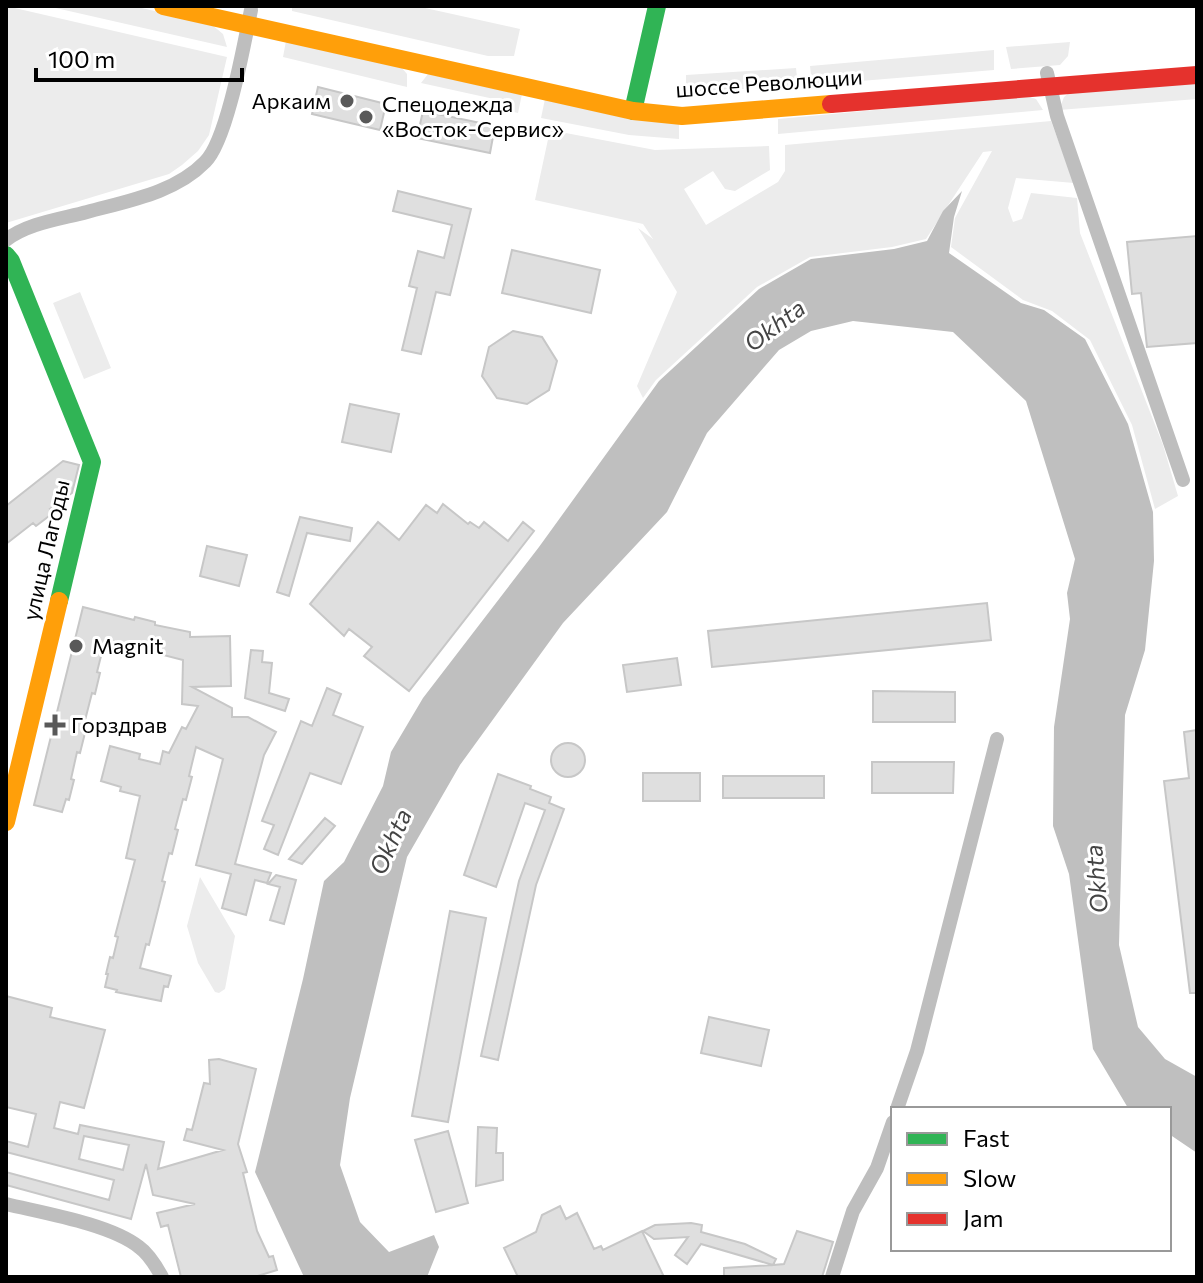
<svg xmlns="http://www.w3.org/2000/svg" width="1203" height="1283" font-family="Commissioner,sans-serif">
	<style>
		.green { fill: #ececec }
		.water { fill: #bfbfbf }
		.building { fill: #dfdfdf; stroke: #c7c7c7; stroke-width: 2; fill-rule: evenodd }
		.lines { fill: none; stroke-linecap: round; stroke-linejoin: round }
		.street { stroke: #bebebe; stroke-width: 14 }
		.fast { stroke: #30b455; stroke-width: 18 }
		.slow { stroke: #ff9f0a; stroke-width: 18 }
		.jam { stroke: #e5322d; stroke-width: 18 }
		.poi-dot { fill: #595959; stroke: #fff; stroke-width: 3 }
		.labels { text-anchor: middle; stroke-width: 6; stroke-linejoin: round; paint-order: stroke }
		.street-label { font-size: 22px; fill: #000; stroke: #fff }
		.poi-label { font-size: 22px; fill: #000; stroke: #fff; text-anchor: start }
		.water-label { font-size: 24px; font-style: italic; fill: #444; stroke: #fff }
	</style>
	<rect width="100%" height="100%" fill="#fff"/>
	<path class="green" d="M6,6L227,57L209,135L198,151L182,165L169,174L6,223Z
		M47,6H133L211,24L223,34L227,47Z
		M292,6H416L520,29L514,56H488L292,11Z
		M286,41L402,68L407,74V87L283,57Z
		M1070,42L1068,56L1060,65L1011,69L1006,47Z
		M994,50V70L812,85L810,66Z
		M796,68L798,86L686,92V75Z
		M428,74L522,94L518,113L493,107L494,99L421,83Z
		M1197,82V99L1059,110L1064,97L1070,92Z
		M1027,96L1036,99L1043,110L778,134V119Z
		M545,99L679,123V139L629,135L541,118Z
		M1051,121L1074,183L1016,178L1008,208L1013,222L1022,219L1031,193L1077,198L1080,233L1163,445L1178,496L1155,509L1132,425L1090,340L1052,311L1023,300L951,247L955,218L992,151L983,152L926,239L892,247L810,257L757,287L656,380L643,398L637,386L677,292L638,228L653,239L643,224L535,200L550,130L655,150L769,146L770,170L735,191L725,189L713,171L684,189L706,225L778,182L785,171V145Z
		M80,292L111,368L84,379L53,303Z
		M200,877L235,936L225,989L219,993L215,992L198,963L187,926Z"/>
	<path class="water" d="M962,191L954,217L949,253L1021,303L1044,310L1085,339L1128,424L1153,512L1154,561L1145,650L1125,715L1119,945L1138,1027L1165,1059L1197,1077V1153L1169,1134V1109L1128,1108L1093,1049L1069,874L1053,826L1054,727L1070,619L1067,593L1075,559L1026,401L953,332L853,321L811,331L779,350L707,433L667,512L563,623L460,765L407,857L350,1098L340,1165L360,1222L389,1252L434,1235L439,1247L427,1277H304L255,1172L303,979L324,881L344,862L383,786L391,752L423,698L539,547L659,381L759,289L811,259L894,249L927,241L943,211Z"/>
	<path class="building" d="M318,87L386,104L380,130L312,114Z
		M423,111L495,126L490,153L417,138Z
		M398,191L471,209L450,295L436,292L421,354L402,350L417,288L409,286L418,251L444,258L452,225L393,211Z
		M1197,236V343L1147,347L1141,293L1132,294L1127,242Z
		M512,250L600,270L591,313L502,293Z
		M513,331L542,337L557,361L549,390L527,404L497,398L482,376L489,347Z
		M350,404L399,414L391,452L342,442Z
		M63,461L79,465L72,493L50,509L53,513L36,526L33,523L6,544V506Z
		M443,504L468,524L470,522L479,528L484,522L508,541L523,522L534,531L409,691L364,656L372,647L349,629L344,636L310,604L378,522L399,540L426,505L437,513Z
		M300,517L352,528L350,541L307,533L289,596L277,592Z
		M207,546L247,555L239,586L200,576Z
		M987,603L991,640L712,667L708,631Z
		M83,607L134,620L135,617L155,622V625L190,632V637L230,636L231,686L192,687L232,708V717H248L276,732L264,755L235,864L271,873L267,883L255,880L246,915L222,908L231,874L196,865L223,759L196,747L189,776L192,777L186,800L183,799L175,829L178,830L172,854L169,853L162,881L165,882L149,945L146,944L140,968L171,976L168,987L164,986L161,1001L116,992L117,990L105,987L108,974H106L110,957L113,958L118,937L115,936L135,860L126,858L140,796L120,791L121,787L101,781L110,746L140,754L139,759L160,764L163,751L169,753L182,727L186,729L198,706L182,704L183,660L105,640L97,672L100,673L95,694L92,693L82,732L85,733L80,753L77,752L71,779L74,780L69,800L66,799L62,812L34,805Z
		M251,650L263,651L262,662L272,663L269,693L289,699L285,711L245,698Z
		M677,658L681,685L627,692L623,665Z
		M327,688L341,694L333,715L363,727L341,784L310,773L278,855L264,849L274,825L262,821L301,721L312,726Z
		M873,691L955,692V722H873Z
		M1197,730V993H1190L1164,781L1189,778L1184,732Z
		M551 760a17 17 0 1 1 34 0a17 17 0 1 1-34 0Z
		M872,762H954L953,793H872Z
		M643,773H700V801H643Z
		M498,774L531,786L530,789L551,797L549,803L564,809L536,885L498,1060L481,1056L519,881L545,810L525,803L496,887L464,875Z
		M723,776H824V798H723Z
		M325,818L335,826L302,864L289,859Z
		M276,875L296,880L284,924L270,920L280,887L268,884Z
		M450,911L486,918L448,1122L412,1116Z
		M6,996L52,1008L50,1017L105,1030L84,1108L60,1102L54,1128L78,1134L80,1125L164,1142L158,1169L223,1150L184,1140L187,1129L192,1130L204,1083L210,1084L209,1060L219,1059L256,1069L238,1144L247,1172L243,1173L257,1231L269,1257L273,1256L277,1270L254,1277H181L168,1225L161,1227L157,1213L195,1204L153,1195L146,1164L131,1219L6,1185V1172L109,1200L114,1180L6,1152V1141L28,1147L36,1114L6,1107ZM84,1136L129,1145L123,1170L79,1159Z
		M709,1017L769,1030L761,1066L701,1053Z
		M478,1127L497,1128L496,1153H503V1180L476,1186Z
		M448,1131L468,1203L436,1212L415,1140Z
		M560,1206L566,1219L577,1213L594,1249L601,1246L603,1250L642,1231L664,1277H518L504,1248L536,1232L542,1215Z
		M691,1223L702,1225L701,1232L745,1244L776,1259L773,1265L784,1264L797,1231L833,1242L822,1277H724V1268L773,1265L701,1244L687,1264L675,1255L688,1237L654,1239L643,1231L655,1225Z"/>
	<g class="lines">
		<path class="street" d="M1047,73L1057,116L1183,480
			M6,240C28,223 61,219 87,212C127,201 175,193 205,162C227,141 244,44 251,10
			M897,1109L917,1051L997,739
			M6,1204C43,1213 110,1224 139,1247C149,1254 156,1266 162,1277
			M832,1277L853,1211L877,1168L893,1122"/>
		<path class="fast" d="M633,111L657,6
			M6,255L11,261L92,462L59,601"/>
		<path class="slow" d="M163,6L633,111L682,116L831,104
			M6,822L59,601"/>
		<path class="jam" d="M831,104L1197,75"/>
	</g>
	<g class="poi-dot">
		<circle cx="347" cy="101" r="8"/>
		<circle cx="366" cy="117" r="8"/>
		<circle cx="76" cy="646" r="8"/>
		<path d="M51 713h8v8h8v8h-8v8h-8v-8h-8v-8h8z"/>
	</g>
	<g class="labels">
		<g class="street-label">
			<text transform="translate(769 83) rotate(-4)" y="8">шоссе Революции</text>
			<text transform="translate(46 550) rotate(-77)" y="8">улица Лагоды</text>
		</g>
		<g class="poi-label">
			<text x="331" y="109" text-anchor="end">Аркаим</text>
			<text x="382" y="112">Спецодежда<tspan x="382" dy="25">«Восток-Сервис»</tspan></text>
			<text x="92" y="654">Magnit</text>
			<text x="71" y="733">Горздрав</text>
		</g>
		<g class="water-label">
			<text transform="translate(775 326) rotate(-37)" y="8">Okhta</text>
			<text transform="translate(391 842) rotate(-66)" y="8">Okhta</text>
			<text transform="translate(1097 879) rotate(-95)" y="8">Okhta</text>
		</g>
	</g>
	<rect width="1203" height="1283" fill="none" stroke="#000000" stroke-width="16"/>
	<rect x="891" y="1107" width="280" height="144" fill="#ffffff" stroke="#999999" stroke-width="2"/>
	<rect x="907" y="1133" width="40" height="12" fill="#30b455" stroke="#999999" stroke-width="2"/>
	<text x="963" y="1147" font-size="24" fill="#000000">Fast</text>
	<rect x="907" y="1173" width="40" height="12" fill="#ff9f0a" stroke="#999999" stroke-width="2"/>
	<text x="963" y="1187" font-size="24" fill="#000000">Slow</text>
	<rect x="907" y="1213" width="40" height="12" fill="#e5322d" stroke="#999999" stroke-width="2"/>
	<text x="963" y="1227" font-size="24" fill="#000000">Jam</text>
	<path d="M36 68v12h206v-12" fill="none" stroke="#000000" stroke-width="4"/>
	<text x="48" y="68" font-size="24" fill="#000000" stroke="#ffffff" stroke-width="6" paint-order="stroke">100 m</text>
</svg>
